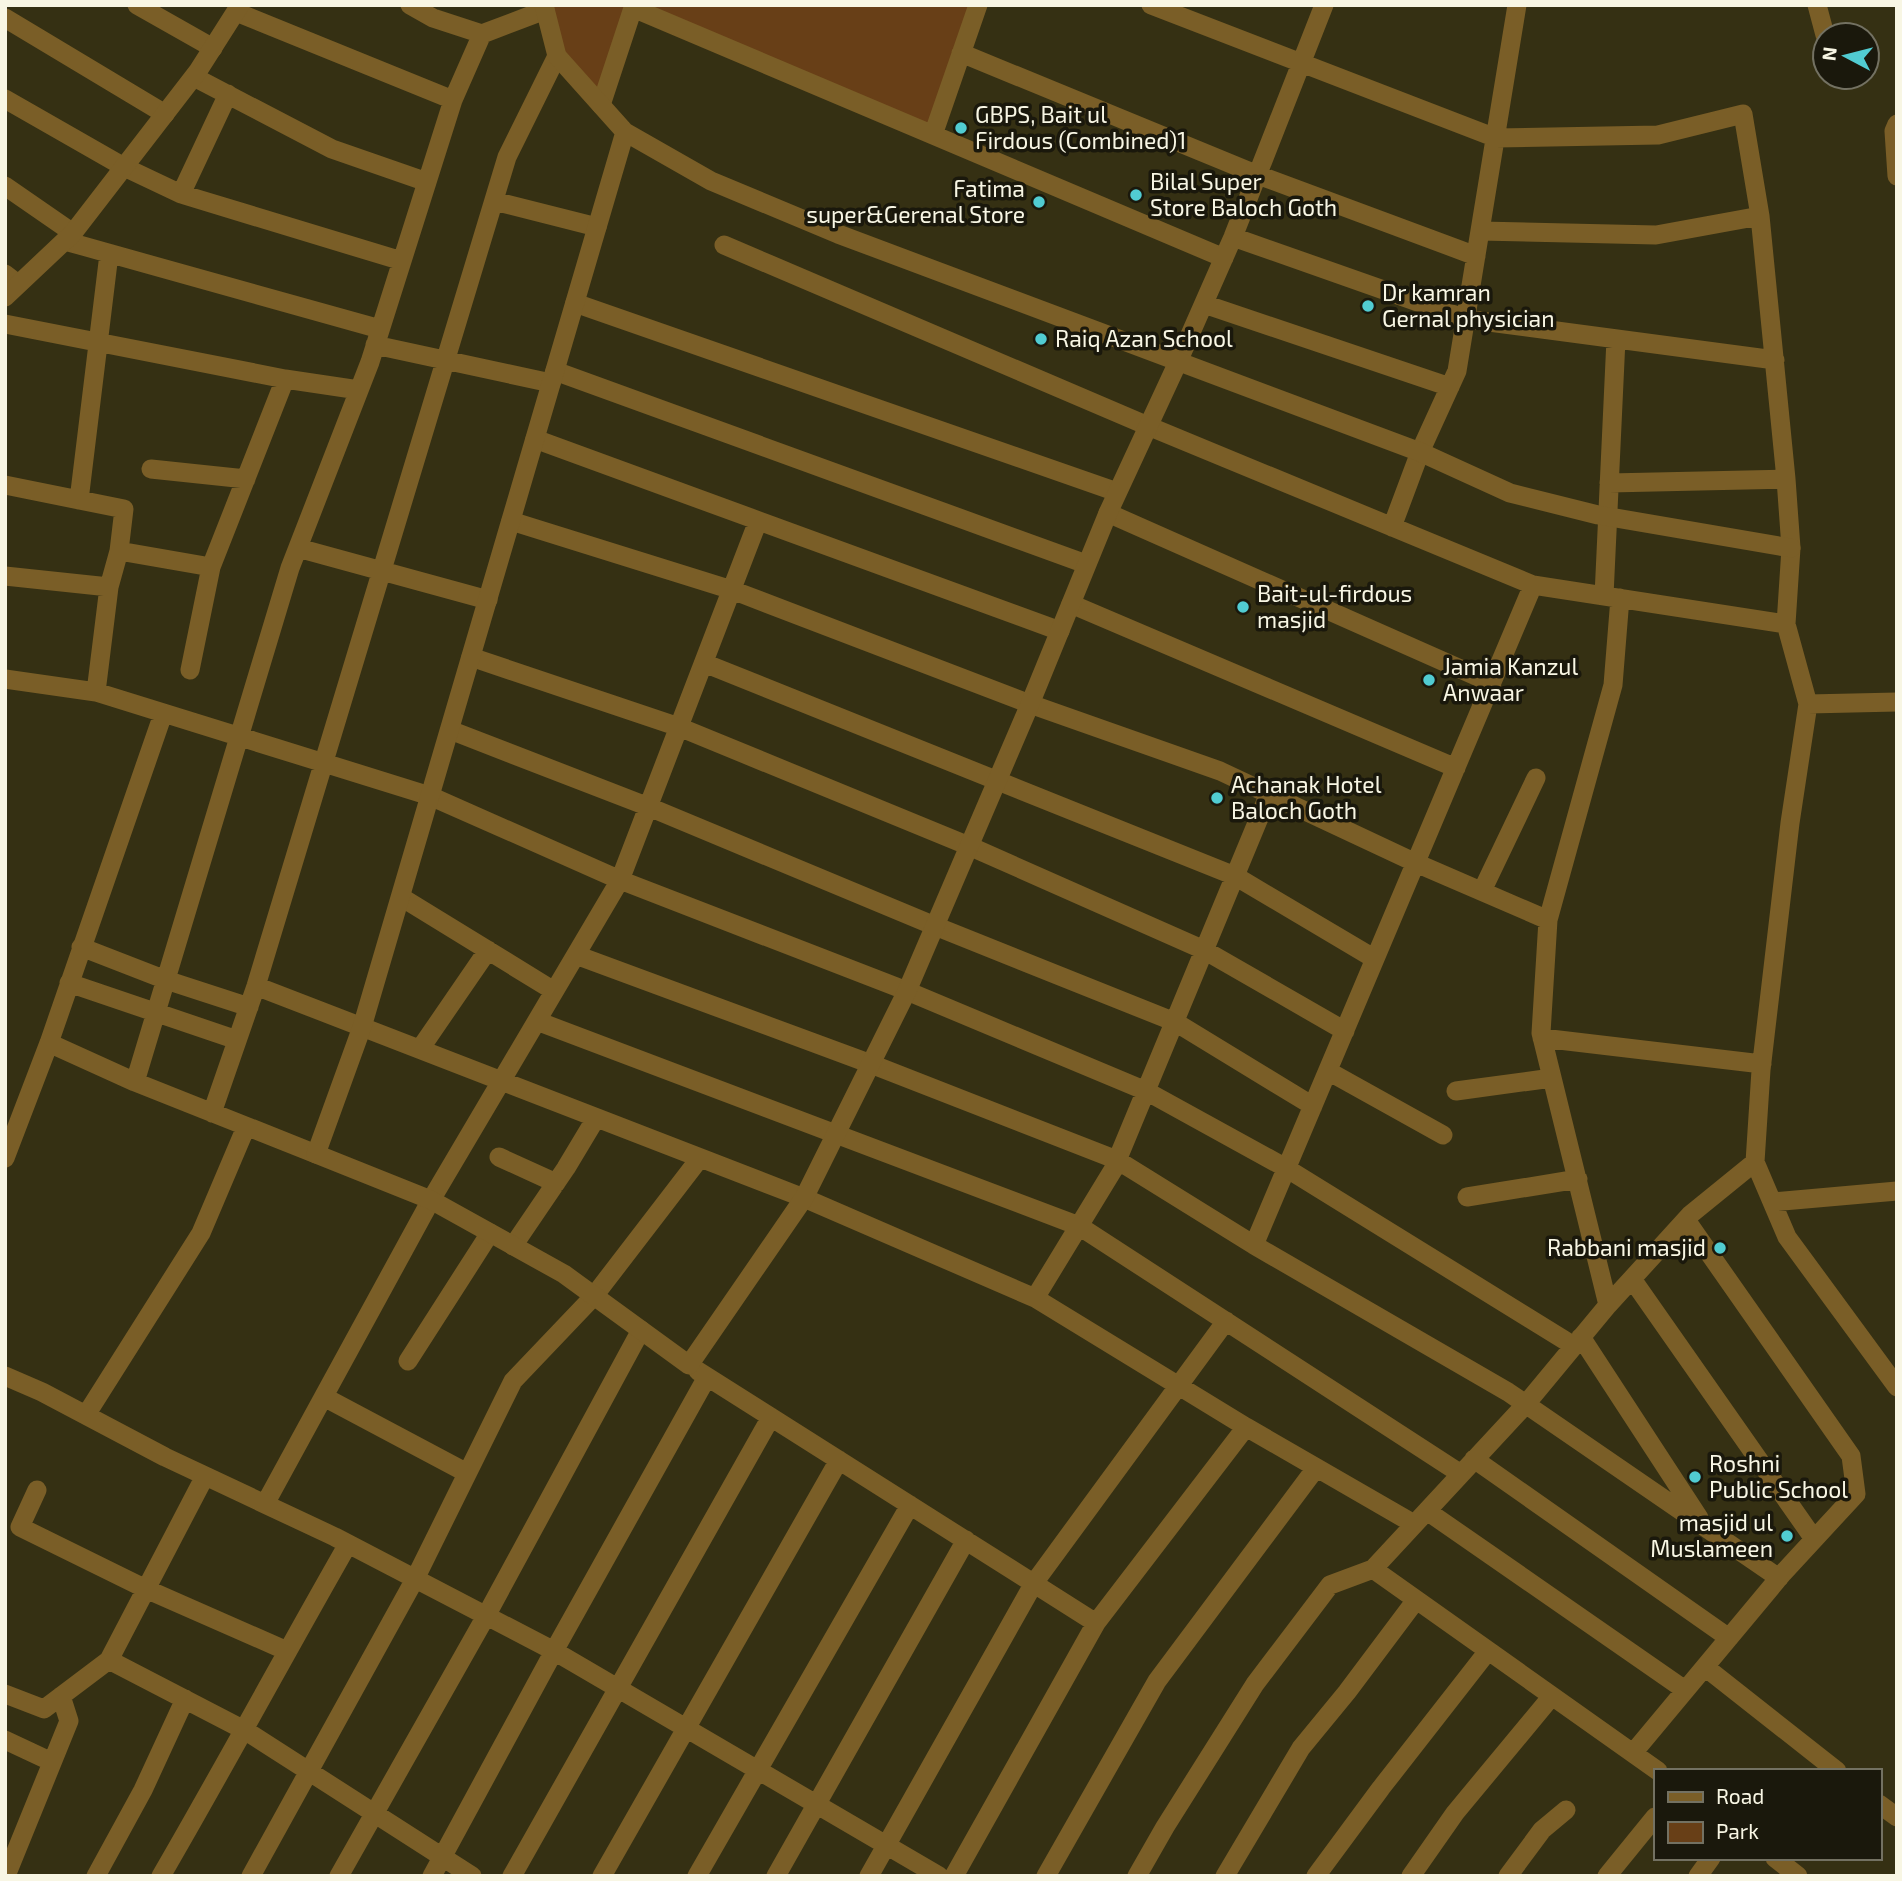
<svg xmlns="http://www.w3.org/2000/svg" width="1902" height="1881" font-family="'Exo 2',sans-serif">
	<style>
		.green { fill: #683f17 }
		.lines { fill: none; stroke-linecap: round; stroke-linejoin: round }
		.minor { stroke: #7a5e27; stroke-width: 19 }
		.tertiary { stroke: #7a5e27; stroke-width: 19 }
		.poi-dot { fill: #51ccd2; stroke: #1a180c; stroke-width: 2.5 }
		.labels { text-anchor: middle; stroke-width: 7; stroke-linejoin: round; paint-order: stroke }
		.poi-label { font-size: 23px; fill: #f8f6e4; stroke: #1a180c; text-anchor: start }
	</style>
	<rect width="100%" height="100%" fill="#353013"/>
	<path class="green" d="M544,5H978L934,134L634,7L601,104L557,55Z"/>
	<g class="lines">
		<path class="minor" d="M137,5L213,48
			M410,5L433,18L482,34
			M1151,5L1496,138L1658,135L1743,114L1760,216L1786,479L1791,548L1786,624L1808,704L1790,823L1761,1070L1755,1162L1787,1237L1897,1387
			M1817,5L1825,35
			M236,12L453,100
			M5,18L165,114
			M961,53L1258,175L1476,256
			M194,77L332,149L427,182
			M5,99L124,167L181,194L402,261
			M601,105L633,8L1224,258
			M1897,124L1894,131L1897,176
			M933,135L978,5
			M5,186L73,233
			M181,194L228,94
			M494,201L597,227
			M1480,231L1656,235L1760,216
			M1233,237L1466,319L1775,360
			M65,241L380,329
			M724,245L1148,426L1533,585L1786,624
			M5,274L18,284
			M575,303L1117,492
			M1204,304L1450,387
			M5,324L285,379L359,390
			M375,345L551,383
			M1178,362L1233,237L1324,5
			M555,371L1086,564
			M535,439L1060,631
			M151,469L246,479
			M1609,483L1786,479
			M5,485L124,509L119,551L109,587L96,692
			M79,500L109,254
			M1108,513L1492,683
			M511,521L732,590L1030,704L1220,771L1416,863L1548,920L1541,1033L1608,1305
			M1392,527L1420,452L1457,371L1517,5
			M298,548L488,600
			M119,551L211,567
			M5,576L109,587
			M1604,596L1616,339
			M1071,604L1456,768
			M471,657L679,727L969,846L1204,950L1345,1031
			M704,663L1235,876L1375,959
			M190,670L211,567L285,379
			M5,679L96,692L430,796L620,880L907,991L1146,1091L1286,1168L1574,1346
			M1808,704L1897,702
			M450,730L649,807L935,926L1175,1022L1313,1106
			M1482,891L1536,778
			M401,897L554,991
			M1548,920L1613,685L1620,598
			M81,947L166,980L249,1007
			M576,955L871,1064L1117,1160L1254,1245L1508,1392L1779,1578
			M69,983L237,1040
			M256,986L804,1198L1035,1298L1246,1427L1414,1524
			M537,1021L1079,1226L1461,1474
			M1542,1038L1762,1064
			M49,1043L135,1082L316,1154
			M420,1049L488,950
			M1328,1071L1443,1135
			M135,1082L290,568L370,362L453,100L482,34L545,10
			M1456,1091L1552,1078
			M212,1113L256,986L507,157L557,56
			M499,1157L556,1183
			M5,1158L49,1043L163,714
			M1467,1197L1578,1179
			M1772,1202L1897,1191
			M1254,1245L1533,585
			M513,1246L566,1168L596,1118
			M1632,1279L1814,1539
			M1035,1298L1113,1170L1269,794
			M1581,1337L1699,1518
			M408,1361L490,1233
			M698,1371L1096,1623
			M5,1376L42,1392L165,1457L335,1537L554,1651L939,1876
			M324,1397L467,1473
			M86,1415L201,1233L246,1127
			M1474,1459L1729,1638
			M37,1490L20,1527L146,1589L287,1651
			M265,1504L431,1200L620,880L758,521
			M1427,1511L1685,1690
			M1373,1569L1658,1771
			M109,1660L246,1731L472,1876
			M1705,1667L1837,1771
			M5,1694L44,1709L109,1660L205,1476
			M5,1740L52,1762
			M1633,1753L1783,1573L1856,1494L1851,1456L1686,1220
			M1879,1804L1897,1817
			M1775,1858L1798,1876
			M6,1876L69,1721L61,1696
			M96,1876L143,1790L185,1699
			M161,1876C225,1766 285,1654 348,1544
			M251,1876L415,1579L513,1381L594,1296L700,1158
			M339,1876L486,1616L641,1330
			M432,1876L554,1651L707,1377
			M512,1876L771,1417
			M602,1876L839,1460
			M697,1876L910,1505
			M776,1876L966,1540
			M869,1876L1034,1583L1226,1321
			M954,1876L1096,1623L1246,1427
			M1046,1876L1157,1681L1316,1468
			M1137,1876L1165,1827L1255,1684L1330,1585L1373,1569L1526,1404L1608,1305L1691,1214L1755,1162
			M1225,1876L1301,1748L1347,1692L1416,1600
			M1316,1876L1381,1788L1488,1651
			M1411,1876L1455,1813L1552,1696
			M1508,1876L1542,1830L1566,1810
			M1607,1876L1655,1817
			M1698,1876L1711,1858"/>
		<path class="tertiary" d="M544,5L557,56L625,132L711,181L838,234L1420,452L1510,493L1598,515L1791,548
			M625,132L362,1027L316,1154L431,1200L564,1274L689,1365L804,1198L907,991L1030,704L1108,513L1178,362
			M5,297L73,233L198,71L240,5"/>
	</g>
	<g class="poi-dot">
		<circle cx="961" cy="128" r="7"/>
		<circle cx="1136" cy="195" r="7"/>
		<circle cx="1039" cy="202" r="7"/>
		<circle cx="1368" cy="306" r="7"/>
		<circle cx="1041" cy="339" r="7"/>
		<circle cx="1243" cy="607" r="7"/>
		<circle cx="1429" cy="680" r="7"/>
		<circle cx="1217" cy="798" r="7"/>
		<circle cx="1720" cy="1248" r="7"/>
		<circle cx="1695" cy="1477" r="7"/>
		<circle cx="1787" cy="1536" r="7"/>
	</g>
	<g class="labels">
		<g class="poi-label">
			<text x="975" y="123">GBPS, Bait ul<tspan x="975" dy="26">Firdous (Combined)1</tspan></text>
			<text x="1150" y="190">Bilal Super<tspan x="1150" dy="26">Store Baloch Goth</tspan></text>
			<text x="1025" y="197" text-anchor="end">Fatima<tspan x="1025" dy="26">super&amp;Gerenal Store</tspan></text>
			<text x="1382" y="301">Dr kamran<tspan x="1382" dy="26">Gernal physician</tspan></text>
			<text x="1055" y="347">Raiq Azan School</text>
			<text x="1257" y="602">Bait-ul-firdous<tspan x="1257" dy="26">masjid</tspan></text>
			<text x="1443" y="675">Jamia Kanzul<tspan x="1443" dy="26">Anwaar</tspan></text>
			<text x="1231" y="793">Achanak Hotel<tspan x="1231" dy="26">Baloch Goth</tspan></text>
			<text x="1706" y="1256" text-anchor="end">Rabbani masjid</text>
			<text x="1709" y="1472">Roshni<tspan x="1709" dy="26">Public School</tspan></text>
			<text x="1773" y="1531" text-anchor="end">masjid ul<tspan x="1773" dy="26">Muslameen</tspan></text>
		</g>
	</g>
	<rect width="1902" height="1881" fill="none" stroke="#f8f6e4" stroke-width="14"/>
	<rect x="1654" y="1769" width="228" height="91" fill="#1a180c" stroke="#737162" stroke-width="2"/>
	<rect x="1668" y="1792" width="35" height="10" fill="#7a5e27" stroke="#737162" stroke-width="2"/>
	<text x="1716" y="1804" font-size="21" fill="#f8f6e4">Road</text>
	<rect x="1668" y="1822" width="35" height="21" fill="#683f17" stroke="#737162" stroke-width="2"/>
	<text x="1716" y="1839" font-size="21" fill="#f8f6e4">Park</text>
	<g transform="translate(1846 56) rotate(277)"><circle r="33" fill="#1a180c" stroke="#737162" stroke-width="2"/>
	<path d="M0-5L12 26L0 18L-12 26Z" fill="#51ccd2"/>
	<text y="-10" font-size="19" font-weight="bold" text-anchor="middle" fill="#f8f6e4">N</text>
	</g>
</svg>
